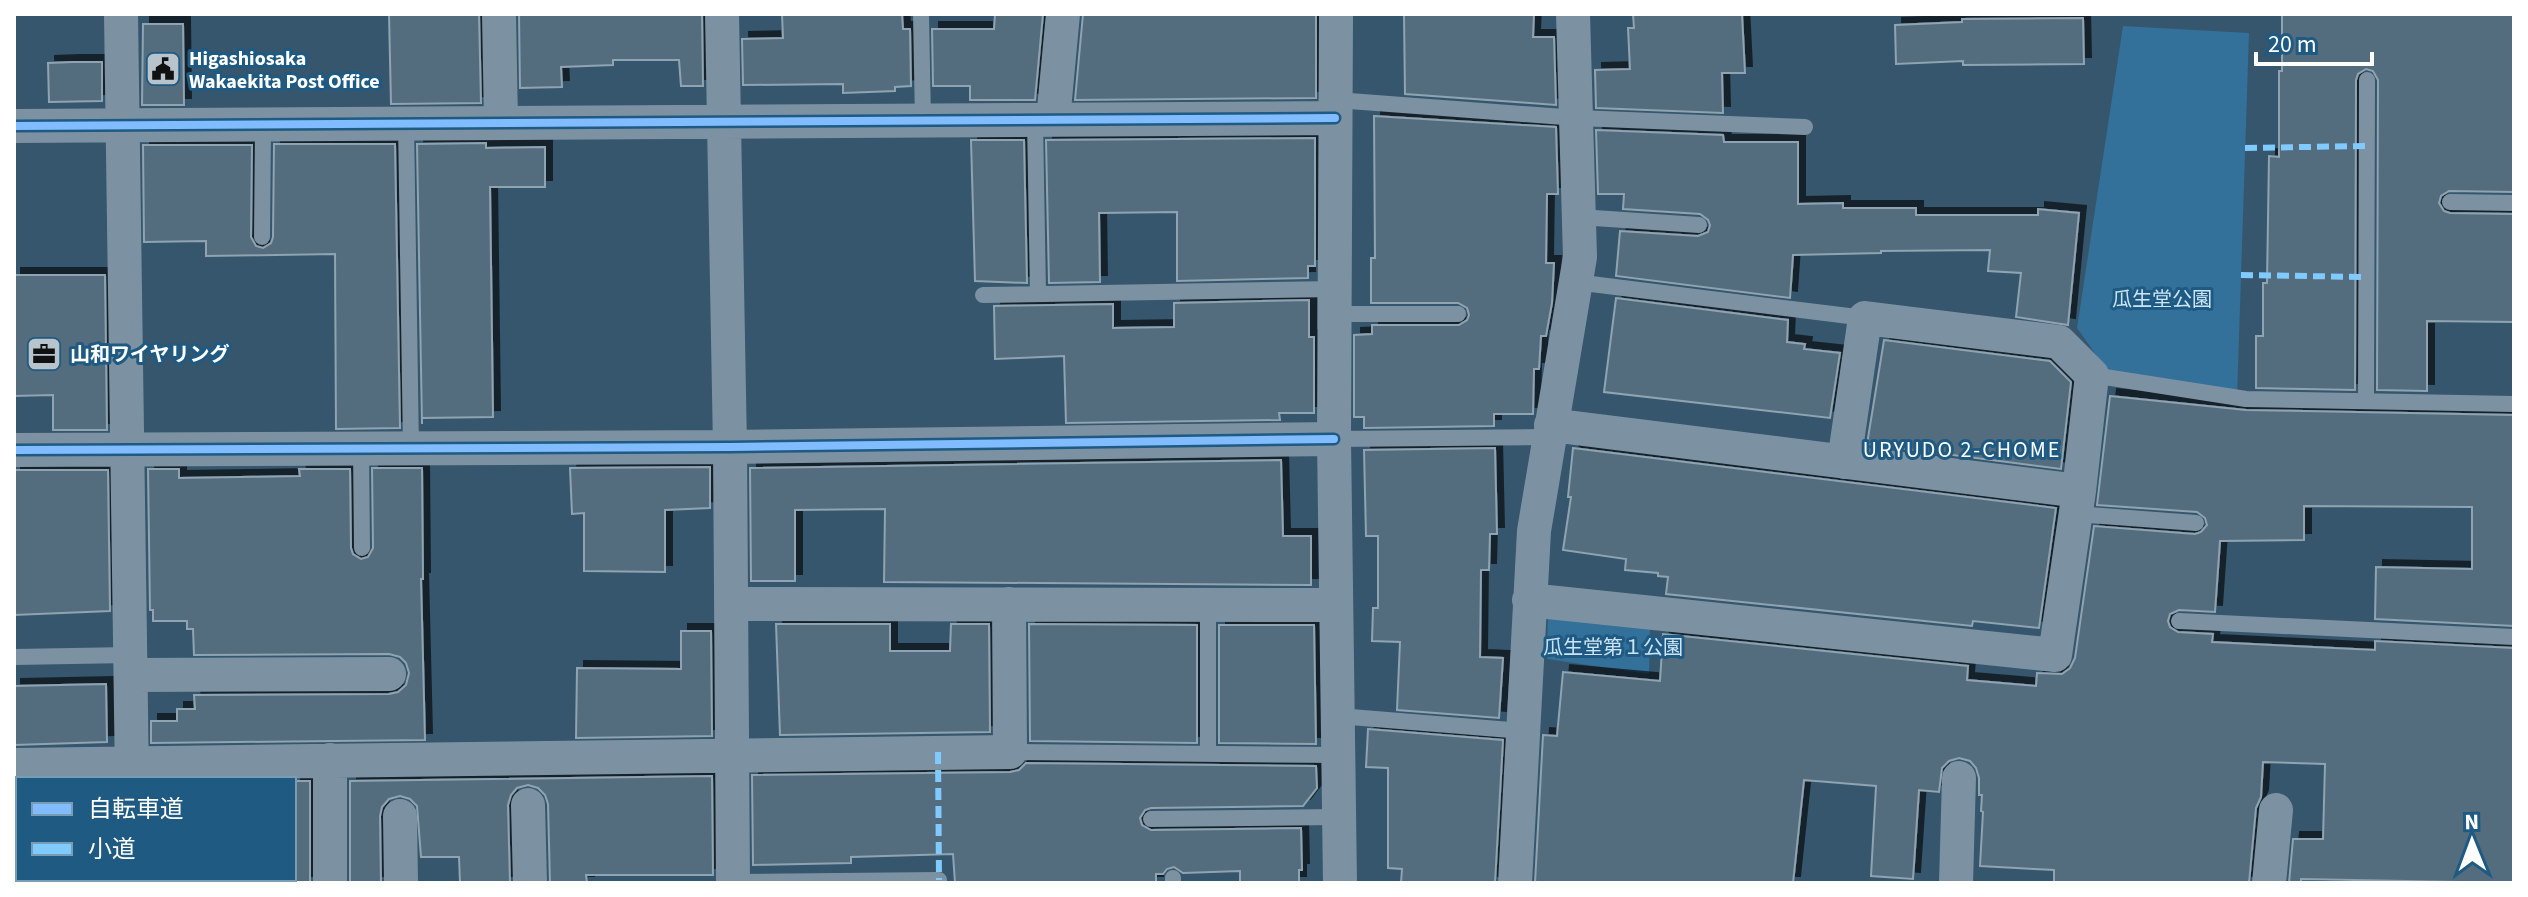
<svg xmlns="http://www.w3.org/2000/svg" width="2528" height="897" font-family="'Source Sans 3','Noto Sans JP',sans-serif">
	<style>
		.green { fill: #33709a }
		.building { fill: #536d7f; stroke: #8fa3b1; stroke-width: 2; filter: url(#shadow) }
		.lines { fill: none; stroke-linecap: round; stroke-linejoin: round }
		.lane { stroke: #7c92a2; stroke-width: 16 }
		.street { stroke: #7c92a2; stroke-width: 34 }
		.quiet { stroke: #80caff; stroke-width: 6; stroke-dasharray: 12 6; stroke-linecap: butt }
		.cycleway-casing { stroke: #1f5a83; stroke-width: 13 }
		.cycleway { stroke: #80bcff; stroke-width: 8 }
		.labels { text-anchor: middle; stroke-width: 6; stroke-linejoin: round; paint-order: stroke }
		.poi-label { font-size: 20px; font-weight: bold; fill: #fff; stroke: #1f5a83; text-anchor: start }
		.park-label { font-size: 20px; fill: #cbe5f7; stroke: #1f5a83 }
		.neighbourhood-label { font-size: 22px; letter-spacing: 2px; fill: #fff; stroke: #1f5a83 }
	</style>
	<defs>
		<filter id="shadow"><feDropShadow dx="7" dy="-7" stdDeviation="0" flood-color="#0009"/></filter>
	</defs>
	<rect width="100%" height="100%" fill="#35566c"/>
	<path class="green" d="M2123,26L2249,33L2237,399L2113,379L2077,328Z
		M1548,616L1650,629L1649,674L1547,659Z"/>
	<path class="building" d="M389,14H479L481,103L391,104Z
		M519,14H702L703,86H681L679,60H613V65L561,67L562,87L520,88Z
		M782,14H902L903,29H910L911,86L895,87V91L843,93V84L743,85L742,39L783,38Z
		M995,14H1043L1035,100H970V86H933L932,29H994Z
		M1083,14H1316V98L1075,100Z
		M1404,14H1534L1533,37H1554L1556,105L1405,94Z
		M1633,14H1742L1745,73H1722L1723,113L1596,108L1595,70L1630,69L1628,28H1634Z
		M2443,14H2514V192L2449,191L2441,196L2439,203L2444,211L2450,213L2514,214V322L2427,321V391L2377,390L2378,80L2373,71L2366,69L2358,74L2356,80L2355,390L2256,388V336H2263V283H2267L2269,156L2279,157V71H2282V15Z
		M2083,18L2084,64L1963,65V61L1896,64L1895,25L1962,22V19Z
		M143,24H183L184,105H142Z
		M73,62H102V101L49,102L48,63Z
		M1374,116L1556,127L1558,194H1547L1546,263H1554L1552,303L1546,336H1541L1539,369H1534L1533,414H1494V426L1364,428V417H1354V335L1372,334V325H1459L1467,320L1469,315L1467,308L1458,303H1371V258H1375Z
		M1596,130L1723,135L1724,142H1798V204L1843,203V208H1916V215H2038V209L2079,213L2068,325L2016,317L2021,273L1988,271L1990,250L1881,251V253L1793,255L1790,298L1616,276L1620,231L1698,236L1708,232L1710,225L1708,220L1700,214L1623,209L1624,194H1598Z
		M1315,138V266H1308V278L1177,281V212L1099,213L1100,282L1049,283L1046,140Z
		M971,140H1024L1027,283L975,281Z
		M486,143V148L545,147V187H490L493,417L422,418V424L417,144Z
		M274,144H395L400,428L336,429L335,254L206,256V241L144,242L143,145H252L251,237L256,246L263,248L271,243L273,237Z
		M14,275H105L107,430H53V395L14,396Z
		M1616,298L1788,320L1787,342L1805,344L1804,349L1840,353L1830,418L1604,392Z
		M1309,300V337H1314V413H1279L1280,420L1066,423L1064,356L995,359L994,306L1113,304V328L1174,327V303Z
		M1884,340L2050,361L2071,382L2061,469L1867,444Z
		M2110,396L2246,410L2514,415V626L2375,619L2376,567L2472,569V507L2304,506V540L2220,541L2215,612L2179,610L2170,614L2168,621L2170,627L2178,632L2213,634L2212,642L2375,650V641L2514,648V883L2301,879V883H2289L2293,839H2323L2325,764L2263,762L2261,797L2256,808L2249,883H2054V870L1980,866L1983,812L1981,811L1982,795H1979V778L1976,768L1970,761L1959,758L1949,761L1942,768L1939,792L1919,790L1913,879L1871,876L1876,786L1804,780L1793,883H1535L1543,735L1557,736L1563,672L1660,681L1663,634L1968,666L1967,680L2036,686L2037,673L2062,674L2070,668L2075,658L2094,526L2195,534L2201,532L2207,525L2205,518L2197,512L2097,505Z
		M1495,448L1497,534H1490L1489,570H1481L1480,657L1503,658L1499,718L1397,710L1400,642L1372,641L1373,608H1378V536H1366L1364,450Z
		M1573,448L2056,508L2039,628L1973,621L1972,626L1666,594L1668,577L1658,576V573L1625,570L1626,559L1563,550L1571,497H1568Z
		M1281,460L1283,536H1311V585L884,582L885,509L795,510V581H751L750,468Z
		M710,467V508L665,510V572L584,571V513L572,514L570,468Z
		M372,468H422L423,579H421L425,740L151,743V721H177V709H195L194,695L389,694L398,692L406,685L409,673L406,663L400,657L389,654L194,655L193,629H187V621H153V610H150L148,469H179V478L300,476L299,469H350L351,548L353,554L361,559L368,557L373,548Z
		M14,470H108L110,611L14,615Z
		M776,624H890V651H950L951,624H989L990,732L780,735Z
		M1029,624L1197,625V743L1030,741Z
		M1219,625H1314L1316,744L1219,743Z
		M681,631H711L712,736L576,738L577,668L681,669Z
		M106,684L107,742L14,745V686Z
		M1368,729L1503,740L1495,883H1401L1402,869L1388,868V768L1366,767Z
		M1026,763L1316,766L1317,788L1303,806L1151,808L1145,810L1140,818L1142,825L1151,830L1301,828L1302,870H1299V883H1240V871L1183,873L1174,867L1167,869L1163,874H1156V883H955L953,854L851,857V863L753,865L752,775L1010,772L1019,770Z
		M712,776L713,875H586L587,883H550L548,804L545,795L538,788L528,785L517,788L511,795L508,805L510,883H460L459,857H421L417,806L410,799L400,796L389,799L382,807L380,816L381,883H350V781Z
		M294,781H310V883H294Z"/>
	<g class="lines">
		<path class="lane" d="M921,14L923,121
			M1336,100L1577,118L1805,127
			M1035,120L1038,294
			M406,123L411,448
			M2450,202L2514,203
			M1579,217L1699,225
			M262,237L263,125
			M1575,282L1865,318
			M983,295L1335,289
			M1335,314H1458
			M2092,375L2246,399L2514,404
			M2366,401L2367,80
			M1334,439L1549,437
			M361,448L362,548
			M2076,514L2196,523
			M2179,621L2514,637
			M14,657L130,655
			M1338,716L1523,731
			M1010,752L1338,755
			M1208,754V604
			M1151,819L1339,817
			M1173,878V883
			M733,882L939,880"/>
		<path class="street" d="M121,14L132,779
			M499,14L501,123
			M722,14L730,447L733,883
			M1336,14L1334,439L1340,883
			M1053,120L1063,14
			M14,126L1335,118
			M1551,425L2079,491
			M14,450L730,447L1334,439
			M1529,600L2055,655L2079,491L2092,375L2059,342L1865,318L1844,462
			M731,604L1336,605
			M131,675L389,674
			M330,760V883
			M14,765L1010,752L1009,604
			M528,805L530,883
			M400,816L401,883
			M133,879V883
			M1515,883L1534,531L1580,257L1573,14
			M1956,883L1959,778
			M2269,883L2276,810"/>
		<path class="quiet" d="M2245,148L2367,146
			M2241,275L2366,277
			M938,752L939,880"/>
		<g class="cycleway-casing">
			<path id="cycleway" d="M14,126L1335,118
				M14,450L730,447L1334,439"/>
		</g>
		<use href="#cycleway" class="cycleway"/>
	</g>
	<defs>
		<g id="civic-square" transform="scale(1.8)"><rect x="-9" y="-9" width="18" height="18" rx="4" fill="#b8c4cc" stroke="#1f5a83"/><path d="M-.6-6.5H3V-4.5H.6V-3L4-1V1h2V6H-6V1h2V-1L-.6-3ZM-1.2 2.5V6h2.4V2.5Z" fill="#111"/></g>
		<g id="office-square" transform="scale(1.8)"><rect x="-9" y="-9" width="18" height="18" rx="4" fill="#b8c4cc" stroke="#1f5a83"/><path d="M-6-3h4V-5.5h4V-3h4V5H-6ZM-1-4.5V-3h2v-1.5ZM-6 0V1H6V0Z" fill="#111"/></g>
	</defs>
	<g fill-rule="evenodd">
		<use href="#civic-square" x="163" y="69"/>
		<use href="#office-square" x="44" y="354"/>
	</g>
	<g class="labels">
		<g class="poi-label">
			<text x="189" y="65">Higashiosaka<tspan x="189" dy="23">Wakaekita Post Office</tspan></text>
			<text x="70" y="361">山和ワイヤリング</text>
		</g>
		<g class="park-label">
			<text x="2162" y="306">瓜生堂公園</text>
			<text x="1613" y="654">瓜生堂第１公園</text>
		</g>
		<g class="neighbourhood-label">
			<text x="1962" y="457">URYUDO 2-CHOME</text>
		</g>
	</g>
	<rect width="2528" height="897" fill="none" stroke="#ffffff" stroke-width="32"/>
	<rect x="16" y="777" width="280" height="104" fill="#1f5a83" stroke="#799cb5" stroke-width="2"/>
	<rect x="32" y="803" width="40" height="12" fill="#80bcff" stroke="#799cb5" stroke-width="2"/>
	<text x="88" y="817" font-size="24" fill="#ffffff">自転車道</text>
	<rect x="32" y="843" width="40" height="12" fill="#80caff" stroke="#799cb5" stroke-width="2"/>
	<text x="88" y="857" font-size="24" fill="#ffffff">小道</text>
	<g transform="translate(2472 841) rotate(359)" stroke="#1f5a83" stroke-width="6" paint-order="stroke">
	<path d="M0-6L14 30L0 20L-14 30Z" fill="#ffffff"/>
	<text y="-12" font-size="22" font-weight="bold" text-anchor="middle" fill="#ffffff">N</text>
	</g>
	<path d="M2256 52v12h116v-12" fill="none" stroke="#ffffff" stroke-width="4"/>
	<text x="2268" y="52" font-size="24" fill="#ffffff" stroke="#1f5a83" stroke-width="6" paint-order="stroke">20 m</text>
</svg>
